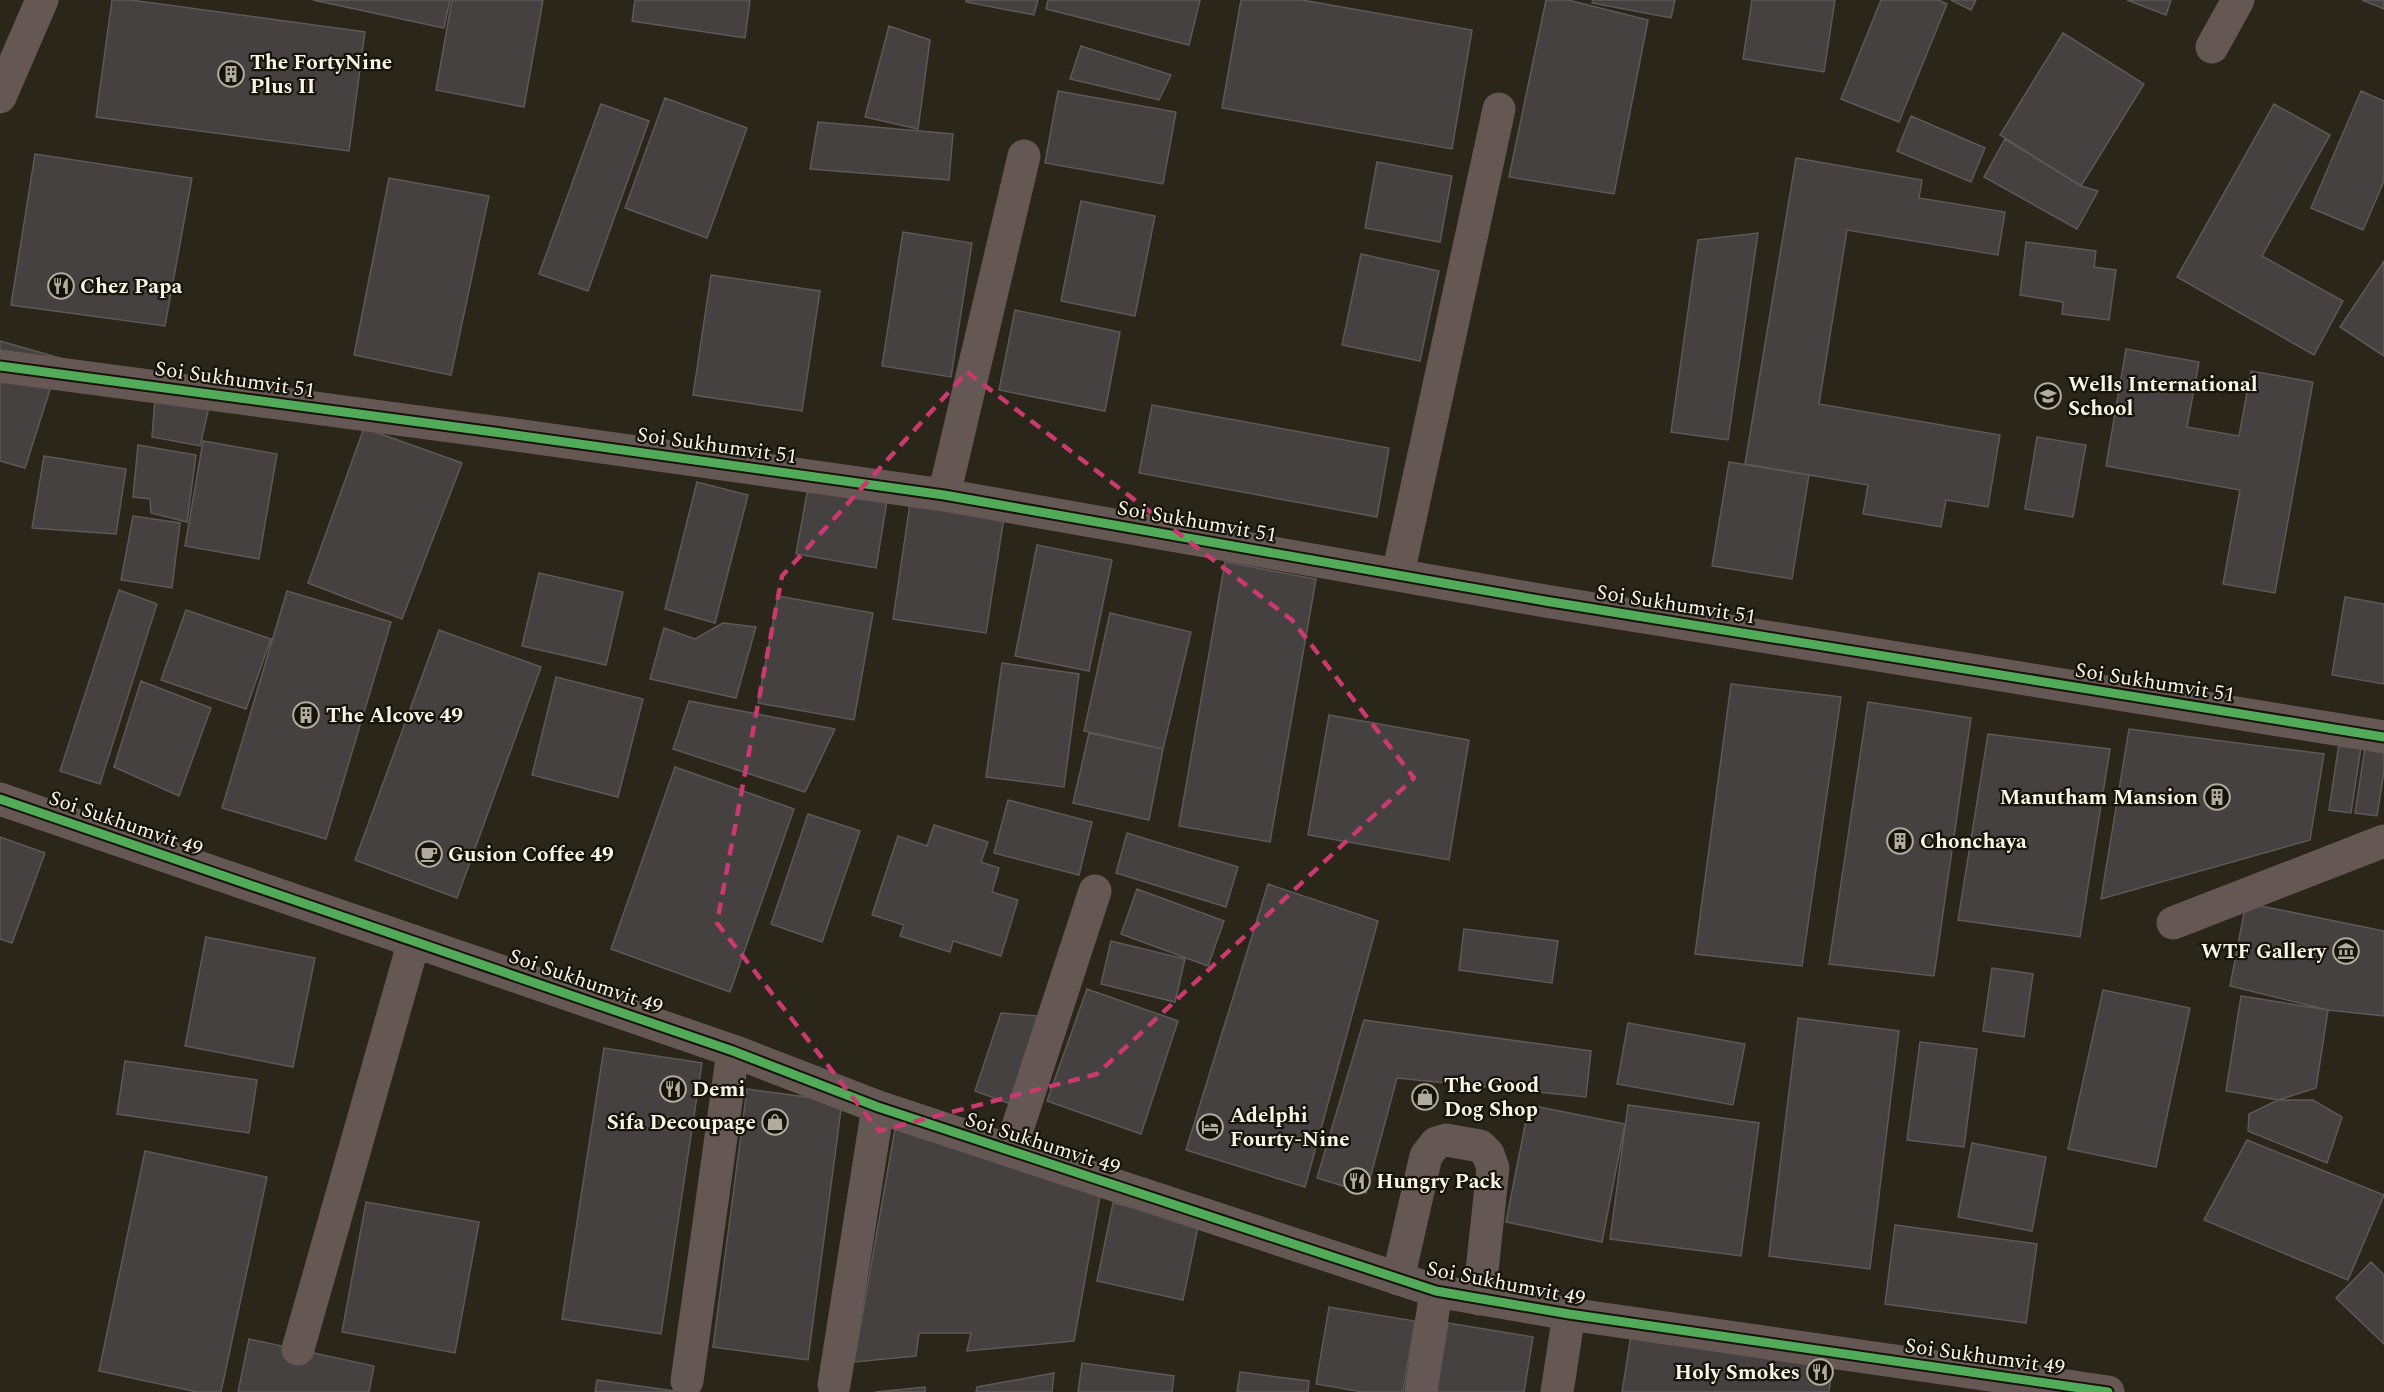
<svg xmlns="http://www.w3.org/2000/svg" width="2384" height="1392" font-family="Spectral,serif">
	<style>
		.building { fill: #444140; stroke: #5c5958; stroke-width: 1.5 }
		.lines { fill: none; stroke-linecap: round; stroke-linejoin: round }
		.minor { stroke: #655753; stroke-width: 33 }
		.cycleway-casing { stroke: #16130a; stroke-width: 13 }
		.cycleway { stroke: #51ab58; stroke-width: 9 }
		.marked { fill: none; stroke: #ca3970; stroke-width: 4.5; stroke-dasharray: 12 8; stroke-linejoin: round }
		.labels { text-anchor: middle; stroke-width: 4.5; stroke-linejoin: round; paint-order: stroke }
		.poi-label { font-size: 21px; font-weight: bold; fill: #f8f5e7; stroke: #16130a; text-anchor: start }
		.street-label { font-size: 21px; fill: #f8f5e7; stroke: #16130a }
	</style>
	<rect width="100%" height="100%" fill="#2a261a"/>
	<path class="building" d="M112,0H131L365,32L349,151L96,117Z
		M313,0H450L444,28Z
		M452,0H543L524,107L436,90Z
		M635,0H750L745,38L632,21Z
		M966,0H1038L1034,15L966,2Z
		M1048,0H1200L1189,45L1046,9Z
		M1241,0H1302L1472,30L1452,149L1222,108Z
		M1546,0H1568L1648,20L1614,194L1509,177Z
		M1593,0H1675L1671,18L1592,3Z
		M1752,0H1835L1824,72L1743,59Z
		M1881,0H1938L1947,4L1899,122L1841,99Z
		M1951,0H1976L1971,10Z
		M2127,0H2171L2166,15Z
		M2362,0H2384V9Z
		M889,26L930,40L918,129L865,117Z
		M2063,33L2144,84L2081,186L2000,135Z
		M1081,46L1171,75L1159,100L1070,79Z
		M1058,91L1176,112L1163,184L1045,163Z
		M2361,91L2384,101V181L2363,230L2311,208Z
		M665,98L747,128L707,238L625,208Z
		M601,104L649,121L588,291L539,274Z
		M2274,104L2330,135L2262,256L2343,301L2314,355L2177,277Z
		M1911,116L1985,148L1971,182L1897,151Z
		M818,122L953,134L949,180L810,169Z
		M2005,139L2081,186L2098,191L2077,229L1984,177Z
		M35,154L192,178L165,326L11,305Z
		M1796,158L1922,180L1919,198L2005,212L1998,255L1847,230L1819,404L2000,435L1988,507L1946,500L1941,527L1863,514L1868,485L1745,464Z
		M1377,162L1452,176L1440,242L1365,228Z
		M389,178L489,196L451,375L354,355Z
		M1081,201L1155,216L1135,316L1061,301Z
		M903,232L972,243L951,377L882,366Z
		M1758,233L1728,440L1671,432L1698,240Z
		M2026,242L2096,251L2094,267L2116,270L2109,320L2062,314L2063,302L2020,295Z
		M1361,254L1439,271L1420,361L1342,345Z
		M2384,261V356L2340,327Z
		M711,275L820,291L802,411L693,395Z
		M1015,310L1120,332L1105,411L999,390Z
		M0,341L60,358L25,468L0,461Z
		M2126,349L2199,362L2187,427L2239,436L2251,371L2313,382L2275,593L2223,584L2240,490L2106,466Z
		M155,399L209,407L200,446L152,437Z
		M1152,405L1389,448L1377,517L1139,473Z
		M364,428L462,463L402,619L308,583Z
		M2037,437L2086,445L2073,517L2025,509Z
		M203,441L277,454L259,559L185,546Z
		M138,445L196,455L187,522L151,513L150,499L133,497Z
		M44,456L126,469L116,534L32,528Z
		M1729,462L1809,475L1792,579L1712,566Z
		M697,482L748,495L715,623L665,609Z
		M809,482L888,495L876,568L796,554Z
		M911,497L1005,511L986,633L893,619Z
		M133,516L180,523L172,588L121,580Z
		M1037,545L1112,560L1089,671L1015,656Z
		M1225,562L1316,579L1270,842L1179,826Z
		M539,573L623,592L606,665L522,646Z
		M119,590L157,604L100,784L60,771Z
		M287,591L391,622L326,839L222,808Z
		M778,596L873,613L854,720L758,703Z
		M2345,597L2384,604V684L2332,675Z
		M186,610L271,639L246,709L161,680Z
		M1110,613L1191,632L1163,749L1084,731Z
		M723,623L756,627L736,698L650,679L664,628L695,639Z
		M439,630L541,667L457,898L355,860Z
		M1002,663L1079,674L1064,787L986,777Z
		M556,677L643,699L618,797L532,775Z
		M141,681L211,708L179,796L114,767Z
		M1731,684L1841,697L1802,966L1695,954Z
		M689,701L835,729L805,792L673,749Z
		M1868,702L1971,718L1934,976L1829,964Z
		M1329,715L1469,740L1449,860L1308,835Z
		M2129,729L2324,754L2310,840L2101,899Z
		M1089,733L1163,749L1149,820L1073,803Z
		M1988,734L2110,749L2080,937L1958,920Z
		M2340,737L2362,741L2351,813L2329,810Z
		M2366,741L2384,744V771L2377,816L2355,813Z
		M675,767L794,809L730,992L611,949Z
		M1008,800L1092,822L1079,875L994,853Z
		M808,814L860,831L822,942L771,924Z
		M934,825L988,842L981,862L999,868L992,892L1018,900L1001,956L953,941L950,952L900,936L904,925L872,915L898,836L927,846Z
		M1127,833L1238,867L1226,907L1116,873Z
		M0,837L45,853L12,943L0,939Z
		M1268,884L1378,921L1305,1187L1186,1150Z
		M1137,889L1224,921L1208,966L1121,934Z
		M2246,903L2384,931V1016L2328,1010L2230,986Z
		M1464,929L1558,941L1552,983L1459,970Z
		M206,937L315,958L293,1067L185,1046Z
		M1111,941L1185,959L1175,1002L1101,984Z
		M1992,968L2033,974L2024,1037L1983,1031Z
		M1087,989L1178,1021L1141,1134L1047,1101Z
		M2103,990L2190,1008L2156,1167L2068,1149Z
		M2241,996L2328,1010L2316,1088L2278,1100L2226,1091Z
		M1001,1013L1050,1017L1019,1107L975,1091Z
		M1798,1018L1899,1031L1870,1269L1769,1256Z
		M1364,1020L1591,1051L1586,1097L1397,1078L1366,1193L1317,1178Z
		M1628,1023L1745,1044L1733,1105L1617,1084Z
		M1920,1042L1977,1049L1964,1147L1907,1140Z
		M604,1048L702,1063L661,1334L562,1319Z
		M125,1061L257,1080L249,1133L117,1114Z
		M747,1089L842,1102L808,1360L713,1347Z
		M2278,1100H2313L2342,1117L2327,1163L2248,1131L2249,1114Z
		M1529,1105L1625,1124L1602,1242L1506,1222Z
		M1628,1105L1759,1123L1741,1256L1610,1239Z
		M895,1129L1100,1196L1074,1341L967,1351L971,1333H919L916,1356L854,1362Z
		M2247,1140L2384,1195L2348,1280L2204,1220Z
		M1972,1143L2046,1157L2032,1231L1958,1217Z
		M145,1151L267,1177L221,1392H197L99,1371Z
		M366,1202L479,1222L455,1353L342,1332Z
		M1113,1203L1199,1222L1183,1300L1097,1281Z
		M1895,1225L2037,1244L2026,1323L1885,1304Z
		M2371,1262L2384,1275V1344L2336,1298Z
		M1329,1307L1415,1321L1403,1392H1363L1316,1384Z
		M1448,1323L1533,1337L1524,1392H1436Z
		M1632,1329L1833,1359L1829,1392H1622Z
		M249,1339L374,1366L369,1392H238Z
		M1082,1363L1174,1376L1172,1392H1078Z
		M1240,1372L1309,1381L1308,1392H1237Z
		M1054,1373L1052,1392H976L977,1387Z
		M597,1380L682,1392H595Z
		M925,1387V1392H875Z"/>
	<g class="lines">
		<path class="minor" d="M2212,47L2238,0
			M0,97L42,0
			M0,366L494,432L944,495L1545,601L2384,737
			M944,495L1024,156
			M1398,574L1499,109
			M0,799L733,1051L878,1107L1436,1291L1569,1314L2108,1392
			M2173,923L2384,841
			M1010,1151L1095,891
			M1398,1279L1426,1156L1436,1143L1446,1140L1480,1146L1488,1154L1493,1168L1479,1299
			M298,1349L414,941
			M687,1381L733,1051
			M834,1385L878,1107
			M1421,1392L1436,1291
			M1557,1392L1569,1314"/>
		<g class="cycleway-casing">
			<path id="cycleway" d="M0,366L494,432L944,495L1545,601L2384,737
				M0,799L733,1051L878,1107L1436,1291L1569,1314L2108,1392"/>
		</g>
		<use href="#cycleway" class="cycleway"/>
	</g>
	<path class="marked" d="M967,372L1292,620L1414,778L1097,1074L879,1131L717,923L782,576Z"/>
	<defs>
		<g id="building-ring" transform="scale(1.35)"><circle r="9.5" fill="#16130a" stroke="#b0ad9f" stroke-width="1.5"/><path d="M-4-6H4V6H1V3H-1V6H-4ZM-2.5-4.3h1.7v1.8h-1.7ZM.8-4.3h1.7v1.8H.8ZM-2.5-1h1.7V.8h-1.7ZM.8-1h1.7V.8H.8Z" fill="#b0ad9f"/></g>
		<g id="restaurant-ring" transform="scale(1.35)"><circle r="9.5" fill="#16130a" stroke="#b0ad9f" stroke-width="1.5"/><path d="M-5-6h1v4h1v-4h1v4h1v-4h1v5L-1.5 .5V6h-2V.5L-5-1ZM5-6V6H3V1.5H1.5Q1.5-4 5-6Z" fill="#b0ad9f"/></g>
		<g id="school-ring" transform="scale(1.35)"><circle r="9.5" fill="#16130a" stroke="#b0ad9f" stroke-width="1.5"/><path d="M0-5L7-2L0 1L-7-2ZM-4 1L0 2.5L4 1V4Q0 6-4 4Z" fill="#b0ad9f"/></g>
		<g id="cafe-ring" transform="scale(1.35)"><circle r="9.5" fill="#16130a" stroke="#b0ad9f" stroke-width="1.5"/><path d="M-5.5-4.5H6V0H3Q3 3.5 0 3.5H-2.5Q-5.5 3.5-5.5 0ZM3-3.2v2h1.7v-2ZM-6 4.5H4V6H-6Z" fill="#b0ad9f"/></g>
		<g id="museum-ring" transform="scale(1.35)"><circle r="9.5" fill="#16130a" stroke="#b0ad9f" stroke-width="1.5"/><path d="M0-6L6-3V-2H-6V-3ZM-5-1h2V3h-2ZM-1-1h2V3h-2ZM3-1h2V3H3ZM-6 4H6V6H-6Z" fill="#b0ad9f"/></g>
		<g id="shop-ring" transform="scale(1.35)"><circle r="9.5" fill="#16130a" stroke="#b0ad9f" stroke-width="1.5"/><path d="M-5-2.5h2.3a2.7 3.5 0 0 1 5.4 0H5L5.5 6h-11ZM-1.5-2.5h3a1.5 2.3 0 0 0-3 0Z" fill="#b0ad9f"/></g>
		<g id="hotel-ring" transform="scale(1.35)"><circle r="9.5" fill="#16130a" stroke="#b0ad9f" stroke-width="1.5"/><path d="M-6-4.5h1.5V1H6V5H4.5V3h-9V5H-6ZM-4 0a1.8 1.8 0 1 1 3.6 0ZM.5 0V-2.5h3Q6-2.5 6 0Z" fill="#b0ad9f"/></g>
	</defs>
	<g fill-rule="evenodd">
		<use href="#building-ring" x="231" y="74"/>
		<use href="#restaurant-ring" x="61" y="286"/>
		<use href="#school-ring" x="2048" y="396"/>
		<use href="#building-ring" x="306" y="715"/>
		<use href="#building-ring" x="2217" y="797"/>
		<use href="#building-ring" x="1900" y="841"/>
		<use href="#cafe-ring" x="429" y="854"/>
		<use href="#museum-ring" x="2346" y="951"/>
		<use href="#restaurant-ring" x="673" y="1089"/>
		<use href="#shop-ring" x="1425" y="1097"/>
		<use href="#shop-ring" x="775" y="1122"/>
		<use href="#hotel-ring" x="1210" y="1127"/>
		<use href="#restaurant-ring" x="1357" y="1181"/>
		<use href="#restaurant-ring" x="1820" y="1372"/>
	</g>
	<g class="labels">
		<g class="poi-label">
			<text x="250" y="69">The FortyNine<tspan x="250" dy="24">Plus II</tspan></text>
			<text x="80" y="293">Chez Papa</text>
			<text x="2068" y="391">Wells International<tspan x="2068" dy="24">School</tspan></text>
			<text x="326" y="722">The Alcove 49</text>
			<text x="2198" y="804" text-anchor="end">Manutham Mansion</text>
			<text x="1920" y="848">Chonchaya</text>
			<text x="448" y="861">Gusion Coffee 49</text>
			<text x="2326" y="958" text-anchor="end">WTF Gallery</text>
			<text x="1444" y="1092">The Good<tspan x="1444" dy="24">Dog Shop</tspan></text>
			<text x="692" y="1096">Demi</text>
			<text x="1230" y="1122">Adelphi<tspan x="1230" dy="24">Fourty-Nine</tspan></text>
			<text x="756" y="1129" text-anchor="end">Sifa Decoupage</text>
			<text x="1376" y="1188">Hungry Pack</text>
			<text x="1800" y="1379" text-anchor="end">Holy Smokes</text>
		</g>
		<g class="street-label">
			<text transform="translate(235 379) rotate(8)" y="7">Soi Sukhumvit 51</text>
			<text transform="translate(717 445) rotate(8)" y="7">Soi Sukhumvit 51</text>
			<text transform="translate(1197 521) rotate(10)" y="7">Soi Sukhumvit 51</text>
			<text transform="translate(1676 604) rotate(9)" y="7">Soi Sukhumvit 51</text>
			<text transform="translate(2155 682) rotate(9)" y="7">Soi Sukhumvit 51</text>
			<text transform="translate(126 823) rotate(19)" y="7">Soi Sukhumvit 49</text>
			<text transform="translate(586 981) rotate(19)" y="7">Soi Sukhumvit 49</text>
			<text transform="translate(1043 1143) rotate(18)" y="7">Soi Sukhumvit 49</text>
			<text transform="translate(1506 1283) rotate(11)" y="7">Soi Sukhumvit 49</text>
			<text transform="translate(1985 1356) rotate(8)" y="7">Soi Sukhumvit 49</text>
		</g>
	</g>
</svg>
